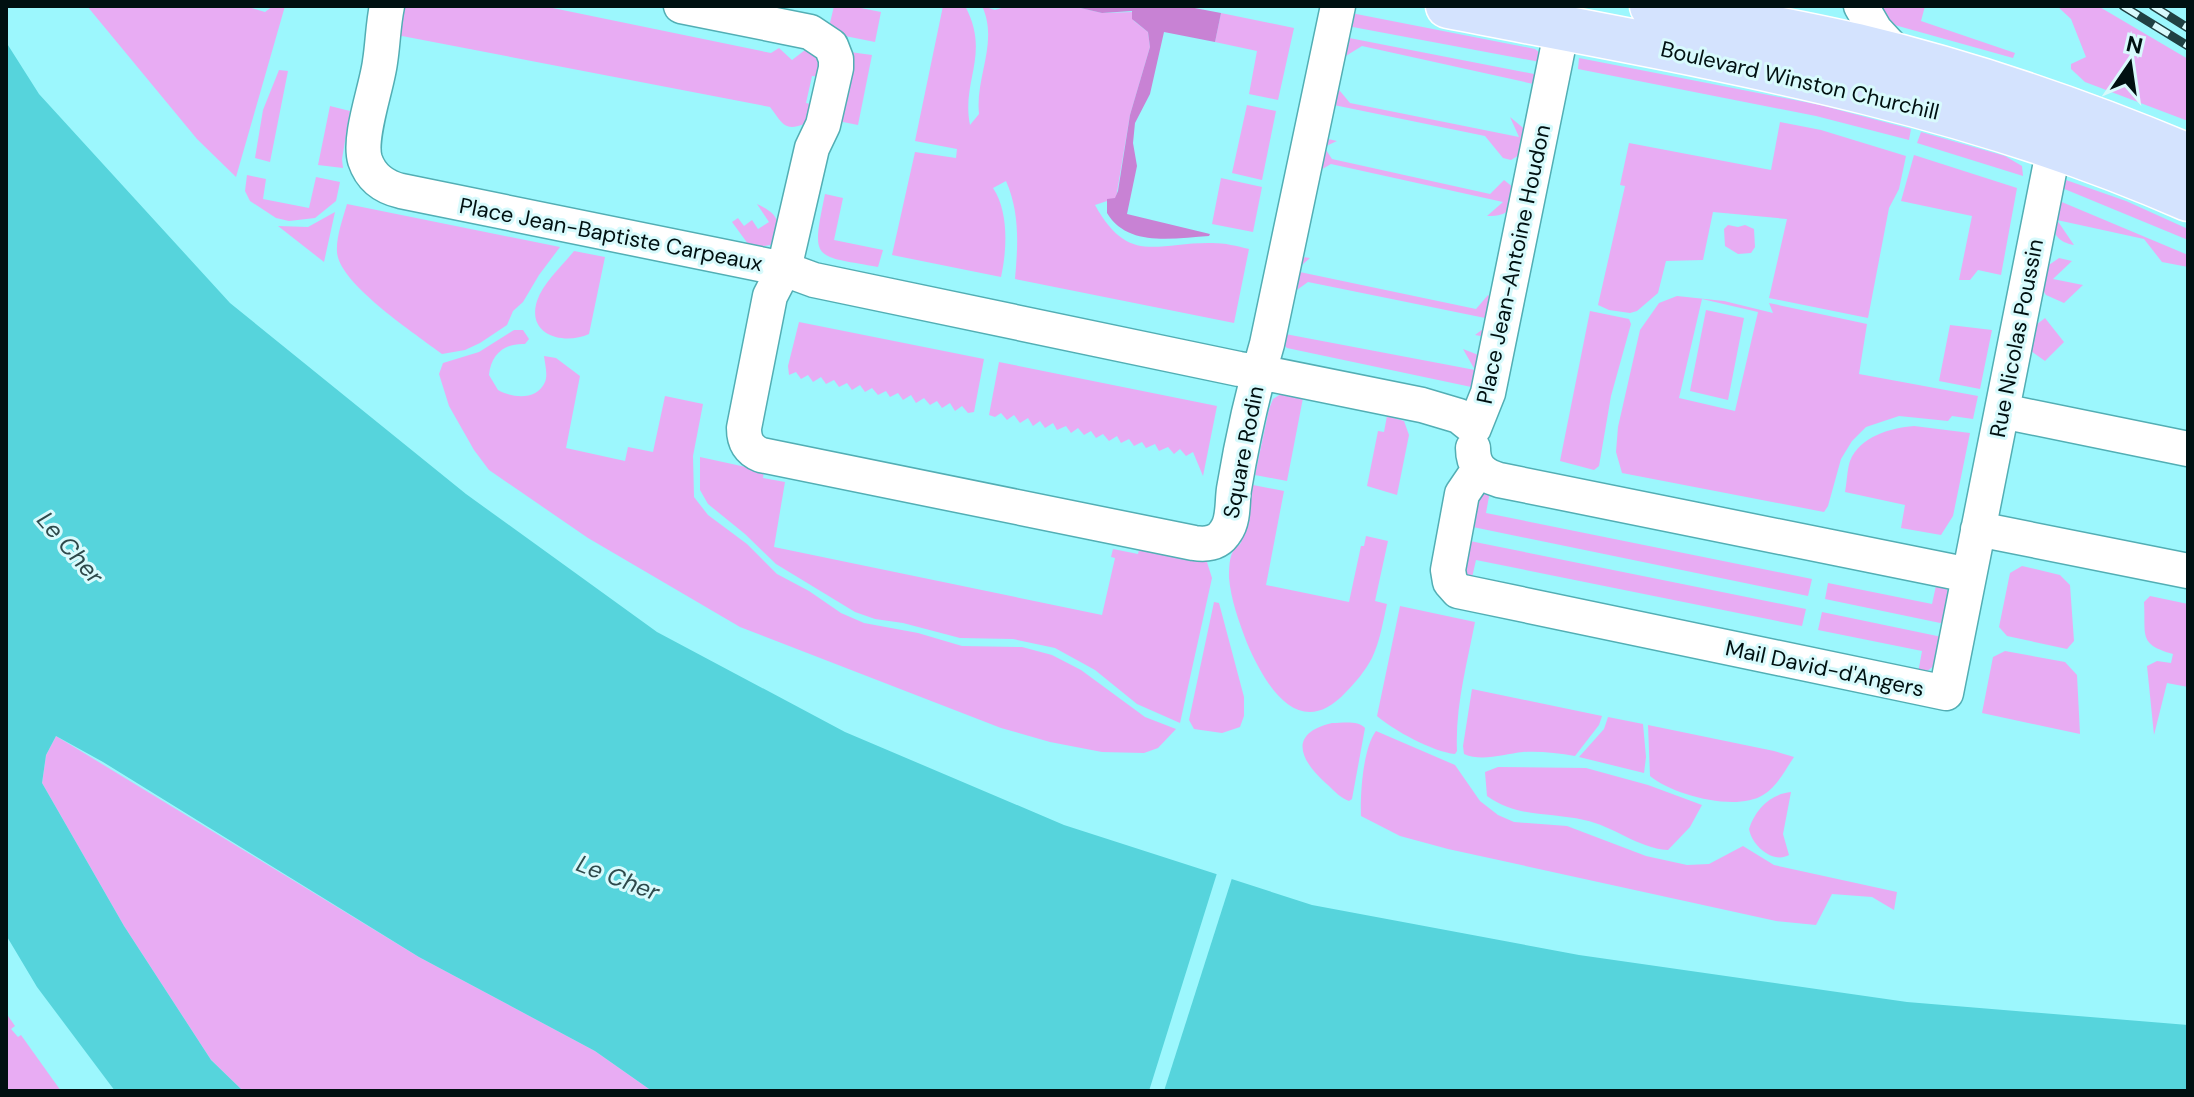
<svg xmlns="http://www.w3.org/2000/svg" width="2194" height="1097" font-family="'DM Sans',sans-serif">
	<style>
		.green { fill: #e8acf3; fill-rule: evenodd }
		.forest { fill: #c882d4 }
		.water { fill: #56d4dc }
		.pier { fill: #9cf7fd }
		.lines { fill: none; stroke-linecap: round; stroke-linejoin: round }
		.minor-casing { stroke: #52aeb4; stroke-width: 37 }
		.major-casing { stroke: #fff; stroke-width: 47 }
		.minor { stroke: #fff; stroke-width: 34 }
		.major { stroke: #d4e3fe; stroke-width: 44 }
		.rail-casing { stroke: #204042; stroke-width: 9 }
		.rail { stroke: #d8fafc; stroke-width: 6; stroke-dasharray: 18; stroke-linecap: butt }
		.labels { text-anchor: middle; stroke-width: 6; stroke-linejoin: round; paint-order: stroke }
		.street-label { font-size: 22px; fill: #001011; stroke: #d8fafc }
		.water-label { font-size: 24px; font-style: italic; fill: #2e494b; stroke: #d8fafc }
	</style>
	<rect width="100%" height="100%" fill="#9cf7fd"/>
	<path class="green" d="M87,6H245L265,12L273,6H285L236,177L197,139Z
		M395,6H543L771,53L779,48L792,60L809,47L820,55L821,77L812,76L806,103L815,105L807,123C784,132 784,125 770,107L402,36L393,43Z
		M834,6H851L881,12L875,42L845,36L830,23Z
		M943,6H965C991,54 961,81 970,125L979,114C975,77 999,42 982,6L995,10L1008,6H1072L1102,13L1134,12L1132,16L1134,21L1148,32L1150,47L1130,115L1116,198L1095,205C1129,266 1156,242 1212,243C1225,243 1237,246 1249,249L1234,323L1015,279C1018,245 1020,213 1006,181L993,188C1009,212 1007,250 1001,277L892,255L915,152L956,158L957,149L915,141Z
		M1879,6H1925L1921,21L2015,53L2013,58L1891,24Z
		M2057,6H2098L2188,59V121L2085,82L2071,69V64L2086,57L2071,19Z
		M1346,12L1535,49L1540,53V62L1342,25Z
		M1221,13L1294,28L1278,100L1249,94L1257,51L1215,42Z
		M1339,36L1539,75L1538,85L1362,46L1336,62Z
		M850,52L872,55L858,125L838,121Z
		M1579,58L1820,105L1911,129L1909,140L1816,116L1578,69Z
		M279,70L288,71L270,162L255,158L263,110Z
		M1330,79L1350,103L1519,137L1510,117L1528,132L1521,154L1511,160L1503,158L1485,136L1324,103Z
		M1247,105L1276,111L1262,180L1232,173Z
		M330,106L350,111L342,159L343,168L318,165Z
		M1780,122L1821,130L1906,156L1899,189L1889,208L1868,318L1769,298L1787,219L1713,212L1703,260L1666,261L1658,293L1637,311L1630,313L1609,310L1598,305L1625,186L1620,185L1629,143L1771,170Z
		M1921,132L2005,156L2022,166L2023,176L1917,143Z
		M1324,138L1337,141L1324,147L1332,159L1490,194L1504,180L1514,188C1509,209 1512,216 1487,216L1503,202L1331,164L1310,176Z
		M1914,155L2017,188L2001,275L1978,270L1970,280H1959L1972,216L1901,201Z
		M247,175L266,179L263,199L309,208L316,177L340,182L336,201L315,218L289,221L276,218L250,201L245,191Z
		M1221,178L1262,187L1253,232L1212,224Z
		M2066,180L2126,201L2188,229V240L2062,188Z
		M825,194L843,198L834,240L883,250L878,267C813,255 811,262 825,194Z
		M2057,200L2188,255V267L2162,262L2144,239L2057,220L2074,245C2047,240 2053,221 2057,200Z
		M347,204L560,247L539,275L523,302L513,311L507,325L480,343L465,350L442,354C416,334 339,284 337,252C336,237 343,218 347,204Z
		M757,204C779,214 783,223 771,245L751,248L732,222L738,218L744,226L752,220L758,229L769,222Z
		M335,212L324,262L278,226L308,227Z
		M1728,225L1738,227L1745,225L1754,229L1755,247L1751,253L1738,254L1725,246L1724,229Z
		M574,251L605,257L589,334C565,345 526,336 537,301C543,283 562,266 574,251Z
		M1296,256L1310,258L1295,271L1476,309L1488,295L1499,305L1500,323L1493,335L1486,337L1475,335L1495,320L1308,282L1287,297L1292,261Z
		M2059,258L2072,261L2053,279L2083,285L2064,303L2046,295L2041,288L2046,267Z
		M1677,296L1724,301L1773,313L1769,303L1867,324L1859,374L1978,396L1973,419L1952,416L1948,421L1899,416L1866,427L1852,441L1841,459L1828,506L1824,512L1622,473L1616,452L1618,427L1640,330L1659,303ZM1702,299L1758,312L1735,411L1679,398Z
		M1706,310L1744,318L1728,400L1690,391Z
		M1590,311L1629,319L1631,324L1611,396L1599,466L1594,470L1560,461Z
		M2045,318L2064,342L2045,361L2031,351L2032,328Z
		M799,322L984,359L974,412L968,413L962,406L955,411L950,403L942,408L937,401L930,405L924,398L916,403L911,395L903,400L898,393L890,397L886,391L878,395L872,388L865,392L860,385L852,390L847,383L839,387L834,380L826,384L821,377L813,382L808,375L801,379L796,372L789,375L788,366Z
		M1950,325L1992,330L1980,389L1939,381Z
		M514,330H523L529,339L525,344C505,343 491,354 489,375L498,390C512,398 537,401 545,382C548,375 545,364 544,356L556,358L580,376L566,448L625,461L628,447L653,452L665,396L703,404L693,456L694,497L708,515L747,544L777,574L809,591L841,613L864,623L918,633L962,646L1022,647L1052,655L1081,670L1145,717L1176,729L1158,748L1144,753L1102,752L1050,742L1001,728L740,627L588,538L489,470L474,450L449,406L439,374L443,363L479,352Z
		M1280,333L1475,370L1463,349L1481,356L1476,388L1287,348L1282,343Z
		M999,362L1217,406L1203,476L1193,452L1186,456L1180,449L1174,454L1168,447L1159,451L1155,444L1146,448L1142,442L1134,446L1129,439L1121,443L1117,436L1109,441L1103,434L1096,438L1091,431L1084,435L1078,428L1071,433L1066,426L1057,430L1053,423L1045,428L1040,421L1033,426L1028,418L1020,423L1014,415L1007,420L1001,413L995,417L989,415Z
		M1281,394L1303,398L1287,481L1255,475L1269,409L1273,399Z
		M1387,416L1404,421L1409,435L1397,495L1367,486L1378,431L1384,432Z
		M1914,426L1970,433L1953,516L1941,535L1901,528L1905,505L1845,492C1847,482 1847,470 1850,461C1860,436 1891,428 1914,426Z
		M700,457L764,471L763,478L785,482L774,547L1102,615L1115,558L1111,557L1113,549L1138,554L1140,546L1206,559L1212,578L1180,723L1137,704L1095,670L1055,648L1013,639L960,638L903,623L875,619L855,612L776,564L745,534L708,504L700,490Z
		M1253,485L1284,491L1266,585L1349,602L1361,546H1364L1366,536L1388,541L1375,601L1387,604C1383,622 1380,641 1372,658C1365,671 1356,682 1346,692C1299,743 1265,685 1247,643C1239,622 1231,600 1229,578C1229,569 1229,555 1235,548C1241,542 1239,548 1242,539C1248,522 1250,502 1253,485Z
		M1482,491H1490L1486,513L1812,579L1808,596L1468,526L1472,503Z
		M1465,540L1806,609L1802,626L1476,560L1471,582L1460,570Z
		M2022,566L2060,575L2070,585L2074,641L2067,649L2007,636L1999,627L2010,573Z
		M1937,581C1956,592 1948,604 1945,624L1825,599L1828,583L1932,604Z
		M2150,596L2188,604V687L2167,683L2154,735L2147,666L2157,661L2171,663L2173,654C2138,644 2146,636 2144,602Z
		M1214,602L1219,603L1244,697V716L1240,727L1222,733L1194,729L1189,720Z
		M1400,606L1475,622C1467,664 1455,707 1457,751L1455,754C1433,752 1393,730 1377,716Z
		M1822,612L1942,637C1938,654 1938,672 1918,673L1922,651L1818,630Z
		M2005,651L2065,662L2077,675L2080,734L1982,713L1993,657Z
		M1472,689L1602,716L1599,725L1575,756C1558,753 1540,751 1523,752C1504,754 1482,762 1464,754L1463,746Z
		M1608,717L1643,724L1646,757L1644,773L1579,757L1604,729Z
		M1332,723C1343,723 1358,720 1365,728L1352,799L1349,801C1341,798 1335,792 1329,786C1301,762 1286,734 1332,723Z
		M1648,725L1774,751L1794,757C1785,770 1777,787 1763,795C1736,812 1673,795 1650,776Z
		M1376,731L1455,765L1480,801L1498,815L1514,822L1567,826L1646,856L1687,865L1709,864L1743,846L1774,865L1897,892L1894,910L1872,897L1832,894L1816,925L1776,921L1448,849L1400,836L1361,816C1360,794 1363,748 1376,731Z
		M56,736L419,957L595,1051L652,1091H243L211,1060L124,926L42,783L46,755Z
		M1498,767L1586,768L1648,785L1702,805L1690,827L1668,850C1637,848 1614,826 1584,820C1549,812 1518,818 1487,796L1485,772Z
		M1791,792L1783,834L1789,855C1773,864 1752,846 1749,829C1755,810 1770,794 1791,792Z
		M6,1013L15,1026L11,1029L18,1037L21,1035L61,1091H6Z"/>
	<path class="forest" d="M1072,6H1184L1221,13L1215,42L1164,32L1150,94L1135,123L1133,143L1137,166L1127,214L1210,234L1209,236C1175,238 1128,248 1107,213V199L1115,198L1118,191L1130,115L1150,47L1148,32L1132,19V11L1102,13Z"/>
	<path class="water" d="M6,42L39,94L230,303L466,494L657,632L845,732L1064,825L1312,905L1579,955L1907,1002L2188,1025V1091H652L595,1051L419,957L103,762L56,736L46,755L42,783L124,926L211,1060L243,1091H115L37,987L6,935Z"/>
	<path class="pier" d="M1218,870L1233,875L1164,1091H1149Z"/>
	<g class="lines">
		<g class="minor-casing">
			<path id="minor" d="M387,6C383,25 383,43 380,62C377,87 358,137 365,160C371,178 384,187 401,191L784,269L812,148L823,125L836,68V59L831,46L810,32L681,6
				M1338,6L1267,344C1253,391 1242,441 1234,489C1232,502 1234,520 1226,531C1219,543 1207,545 1194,543L761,455C749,450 744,442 744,428L770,296L784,269L814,280L1239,369L1259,372L1422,405L1459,416L1474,428
				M1861,6L1875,30L1902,59
				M2002,411L2188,449
				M1474,428L1488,393L1562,28
				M1473,448C1473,467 1482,475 1499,480L1969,575
				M1479,469L1462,494L1448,570L1450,582L1458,591L1946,693L2054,147
				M1978,529L2188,571"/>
		</g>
		<g class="major-casing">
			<path id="major" d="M1448,6C1699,55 1953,95 2188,199
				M1652,6C1721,19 1789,30 1857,46C1970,73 2081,111 2188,156"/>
		</g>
		<use href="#minor" class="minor"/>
		<use href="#major" class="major"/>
		<g class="rail-casing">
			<path id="rail" d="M2123,6L2188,46
				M2153,6L2188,28"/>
		</g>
		<use href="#rail" class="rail"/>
	</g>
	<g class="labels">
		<g class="street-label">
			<text transform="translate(1800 80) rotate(13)" y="8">Boulevard Winston Churchill</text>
			<text transform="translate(611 234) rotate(11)" y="8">Place Jean-Baptiste Carpeaux</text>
			<text transform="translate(1513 264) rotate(-78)" y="8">Place Jean-Antoine Houdon</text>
			<text transform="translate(2016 338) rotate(-79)" y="8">Rue Nicolas Poussin</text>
			<text transform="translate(1243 452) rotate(-79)" y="8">Square Rodin</text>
			<text transform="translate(1825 668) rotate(12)" y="8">Mail David-d'Angers</text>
		</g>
		<g class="water-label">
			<text transform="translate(70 548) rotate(49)" y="8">Le Cher</text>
			<text transform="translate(618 878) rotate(21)" y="8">Le Cher</text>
		</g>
	</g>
	<rect width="2194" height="1097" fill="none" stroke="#001011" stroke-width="16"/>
	<g transform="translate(2130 64) rotate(13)" stroke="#d8fafc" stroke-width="6" paint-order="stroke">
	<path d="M0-6L14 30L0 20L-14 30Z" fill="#001011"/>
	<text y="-12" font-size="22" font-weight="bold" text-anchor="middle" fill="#001011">N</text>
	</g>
</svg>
